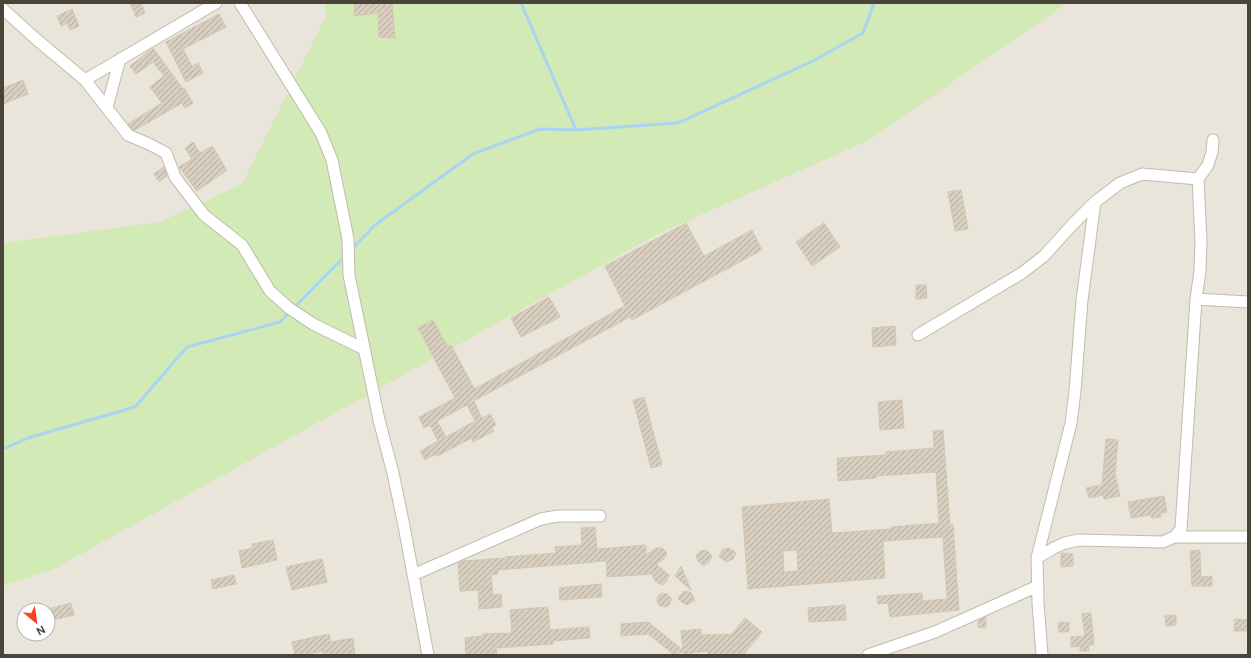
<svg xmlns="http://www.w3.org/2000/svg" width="1251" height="658" font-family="'DM Sans',sans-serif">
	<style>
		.residential { fill: #eae5da; fill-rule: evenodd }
		.green { fill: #d2eab5 }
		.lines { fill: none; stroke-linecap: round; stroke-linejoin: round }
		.stream { stroke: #a9d4f2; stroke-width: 3 }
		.building { fill: url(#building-hatch); stroke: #d3c7b4; fill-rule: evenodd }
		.street-casing { stroke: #c2bbae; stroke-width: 13 }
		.street { stroke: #fff; stroke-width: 11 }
	</style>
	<defs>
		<pattern id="building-hatch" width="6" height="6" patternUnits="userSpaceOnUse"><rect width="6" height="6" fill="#d8cfc1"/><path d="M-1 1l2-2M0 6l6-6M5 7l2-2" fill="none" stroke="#b1aa9e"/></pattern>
	</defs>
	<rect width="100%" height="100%" fill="#f6f3ec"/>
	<path class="residential" d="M3,3H1248V655H3ZM24,610H48V634H24Z"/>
	<path class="green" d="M326,3H1067L869,140L656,235L54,569L3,586V243L160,222L242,184L325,18Z"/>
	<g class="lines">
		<path class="stream" d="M521,3L576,130
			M351,250L375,225L473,154L540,129L576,130L678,123L813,61L863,33L874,3
			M3,449L28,438L135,407L187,347L280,322L346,255"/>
	</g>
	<path class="building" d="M130,3H141L145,13L136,17Z
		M355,3H392L395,38L379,37L378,13L354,16Z
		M72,9L79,26L70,30L67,23L61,26L57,16Z
		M219,14L226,27L183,49L192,66L198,63L203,73L186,82L166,42Z
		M153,48L183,89L184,88L193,103L185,108L182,103L135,130L132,129L128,124L162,103L150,87L164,76L153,62L136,74L130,66Z
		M23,80L28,94L3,104V88Z
		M193,142L200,153L212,146L227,170L197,191L179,167L192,159L185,148Z
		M164,167L167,176L159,182L154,174Z
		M961,190L968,229L955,231L948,192Z
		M686,223L704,256L752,230L762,250L632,320L630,317L481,397L474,401L482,418L490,414L496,425L492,427L494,431L473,442L472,438L437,456L436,454L425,460L420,451L438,441L430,425L424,428L419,417L455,398L418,328L433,320L448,347L451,345L474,388H476L625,306L605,266ZM467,405L475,421L446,437L437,421Z
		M824,223L840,247L812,266L796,242Z
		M916,285H926L927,298L916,299Z
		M549,297L560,317L521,337L511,318Z
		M895,326L896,345L873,347L872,328Z
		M644,397L662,465L651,468L633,400Z
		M902,400L904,428L880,430L878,402Z
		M943,430L950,525H953L959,610L890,617L888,603L878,604L877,596L922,593L923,601L947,599L943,537L883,541L885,578L748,589L742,507L829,499L832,533L891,529V527L939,523L936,472L876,476V478L838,481L837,458L886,455V452L934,448L933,431ZM797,550L798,571L784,572L783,551Z
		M1106,439L1118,440L1115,474L1120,496L1104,499L1103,495L1089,498L1086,488L1102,485Z
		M1164,496L1167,512L1160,513L1161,517L1152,518L1151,515L1131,518L1128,502Z
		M595,527L597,549L646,545V555L656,548H662L667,553L664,559L656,564L669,575L666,582L662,585L658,583L655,581L652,574L607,577L606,561L498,570V574L491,575L493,595L501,594L502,607L479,609L478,590L460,591L458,563L462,561L505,558V557L556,553L555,547L582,545L581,528Z
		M273,540L277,560L242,568L239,551L253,548L252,544Z
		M728,548L731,549L736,553L733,559L727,562L724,561L719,556L722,550Z
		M704,550L707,551L712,556L709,562L703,566L698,561L696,555L701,551Z
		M1200,550L1201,577L1212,576V586H1192L1190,551Z
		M1061,553L1073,554V566L1061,567Z
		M322,559L327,582L292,590L286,567Z
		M681,566L691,590L675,576Z
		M234,575L236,584L213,589L211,580Z
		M601,584L602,597L560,600L559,588Z
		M685,591L690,592L692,594L695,600L689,604L686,605L678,599L682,593Z
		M662,593L667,594L672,599L669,605L666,607L660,606L657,602L658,596Z
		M71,603L74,615L53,620L51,608Z
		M845,605L846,620L809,622L808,608Z
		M548,607L550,630L589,627L590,638L553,641V644L496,648L497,655H466L465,638L482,636V634L512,633L510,610Z
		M1091,613L1094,645H1089V651H1080V646L1071,647V637L1085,636L1082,614Z
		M1176,615V625L1166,626L1165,616Z
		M986,617V628L978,627V620Z
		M745,618L762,632L743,655H708V651L684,654L683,652L673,654L648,634L621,636V624L648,622L683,650L681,631L701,629V635L732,634Z
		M1235,619L1248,620V631H1234Z
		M1069,622V632H1059L1058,623Z
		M329,634L331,642L353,638L355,655H330V652L323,654V651L302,655H295L292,642Z"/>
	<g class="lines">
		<g class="street-casing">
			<path id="street" d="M240,3L321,133L332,160L348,239L349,275L379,420L393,473L404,526L428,655
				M3,9L36,39L85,80L128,135L149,144L166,153L175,177L204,215L242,245L270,291L289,308L313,324L364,349
				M85,80L216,3
				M107,107L120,59
				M1196,299L1248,302
				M918,335L1022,273L1044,256L1072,225L1095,202L1120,183L1142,174L1198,179
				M1174,537H1248
				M1037,558L1054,548L1065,543L1079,540L1163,542L1174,537L1181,529L1196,299L1200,271L1201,241L1198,179L1208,165L1212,152L1213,140
				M413,575L541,519L558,516H600
				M868,655L935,632L1038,586
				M1042,655L1038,603L1037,558L1071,423L1075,391L1082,300L1095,202"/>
		</g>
		<use href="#street" class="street"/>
	</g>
	<rect width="1251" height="658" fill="none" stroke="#4b4439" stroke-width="8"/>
	<g transform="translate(36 622) rotate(151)"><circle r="19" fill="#ffffff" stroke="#b7b4b0"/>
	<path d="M0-3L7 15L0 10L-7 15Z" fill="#fc3f1d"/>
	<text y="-6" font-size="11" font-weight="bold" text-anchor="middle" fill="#4b4439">N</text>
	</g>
</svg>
